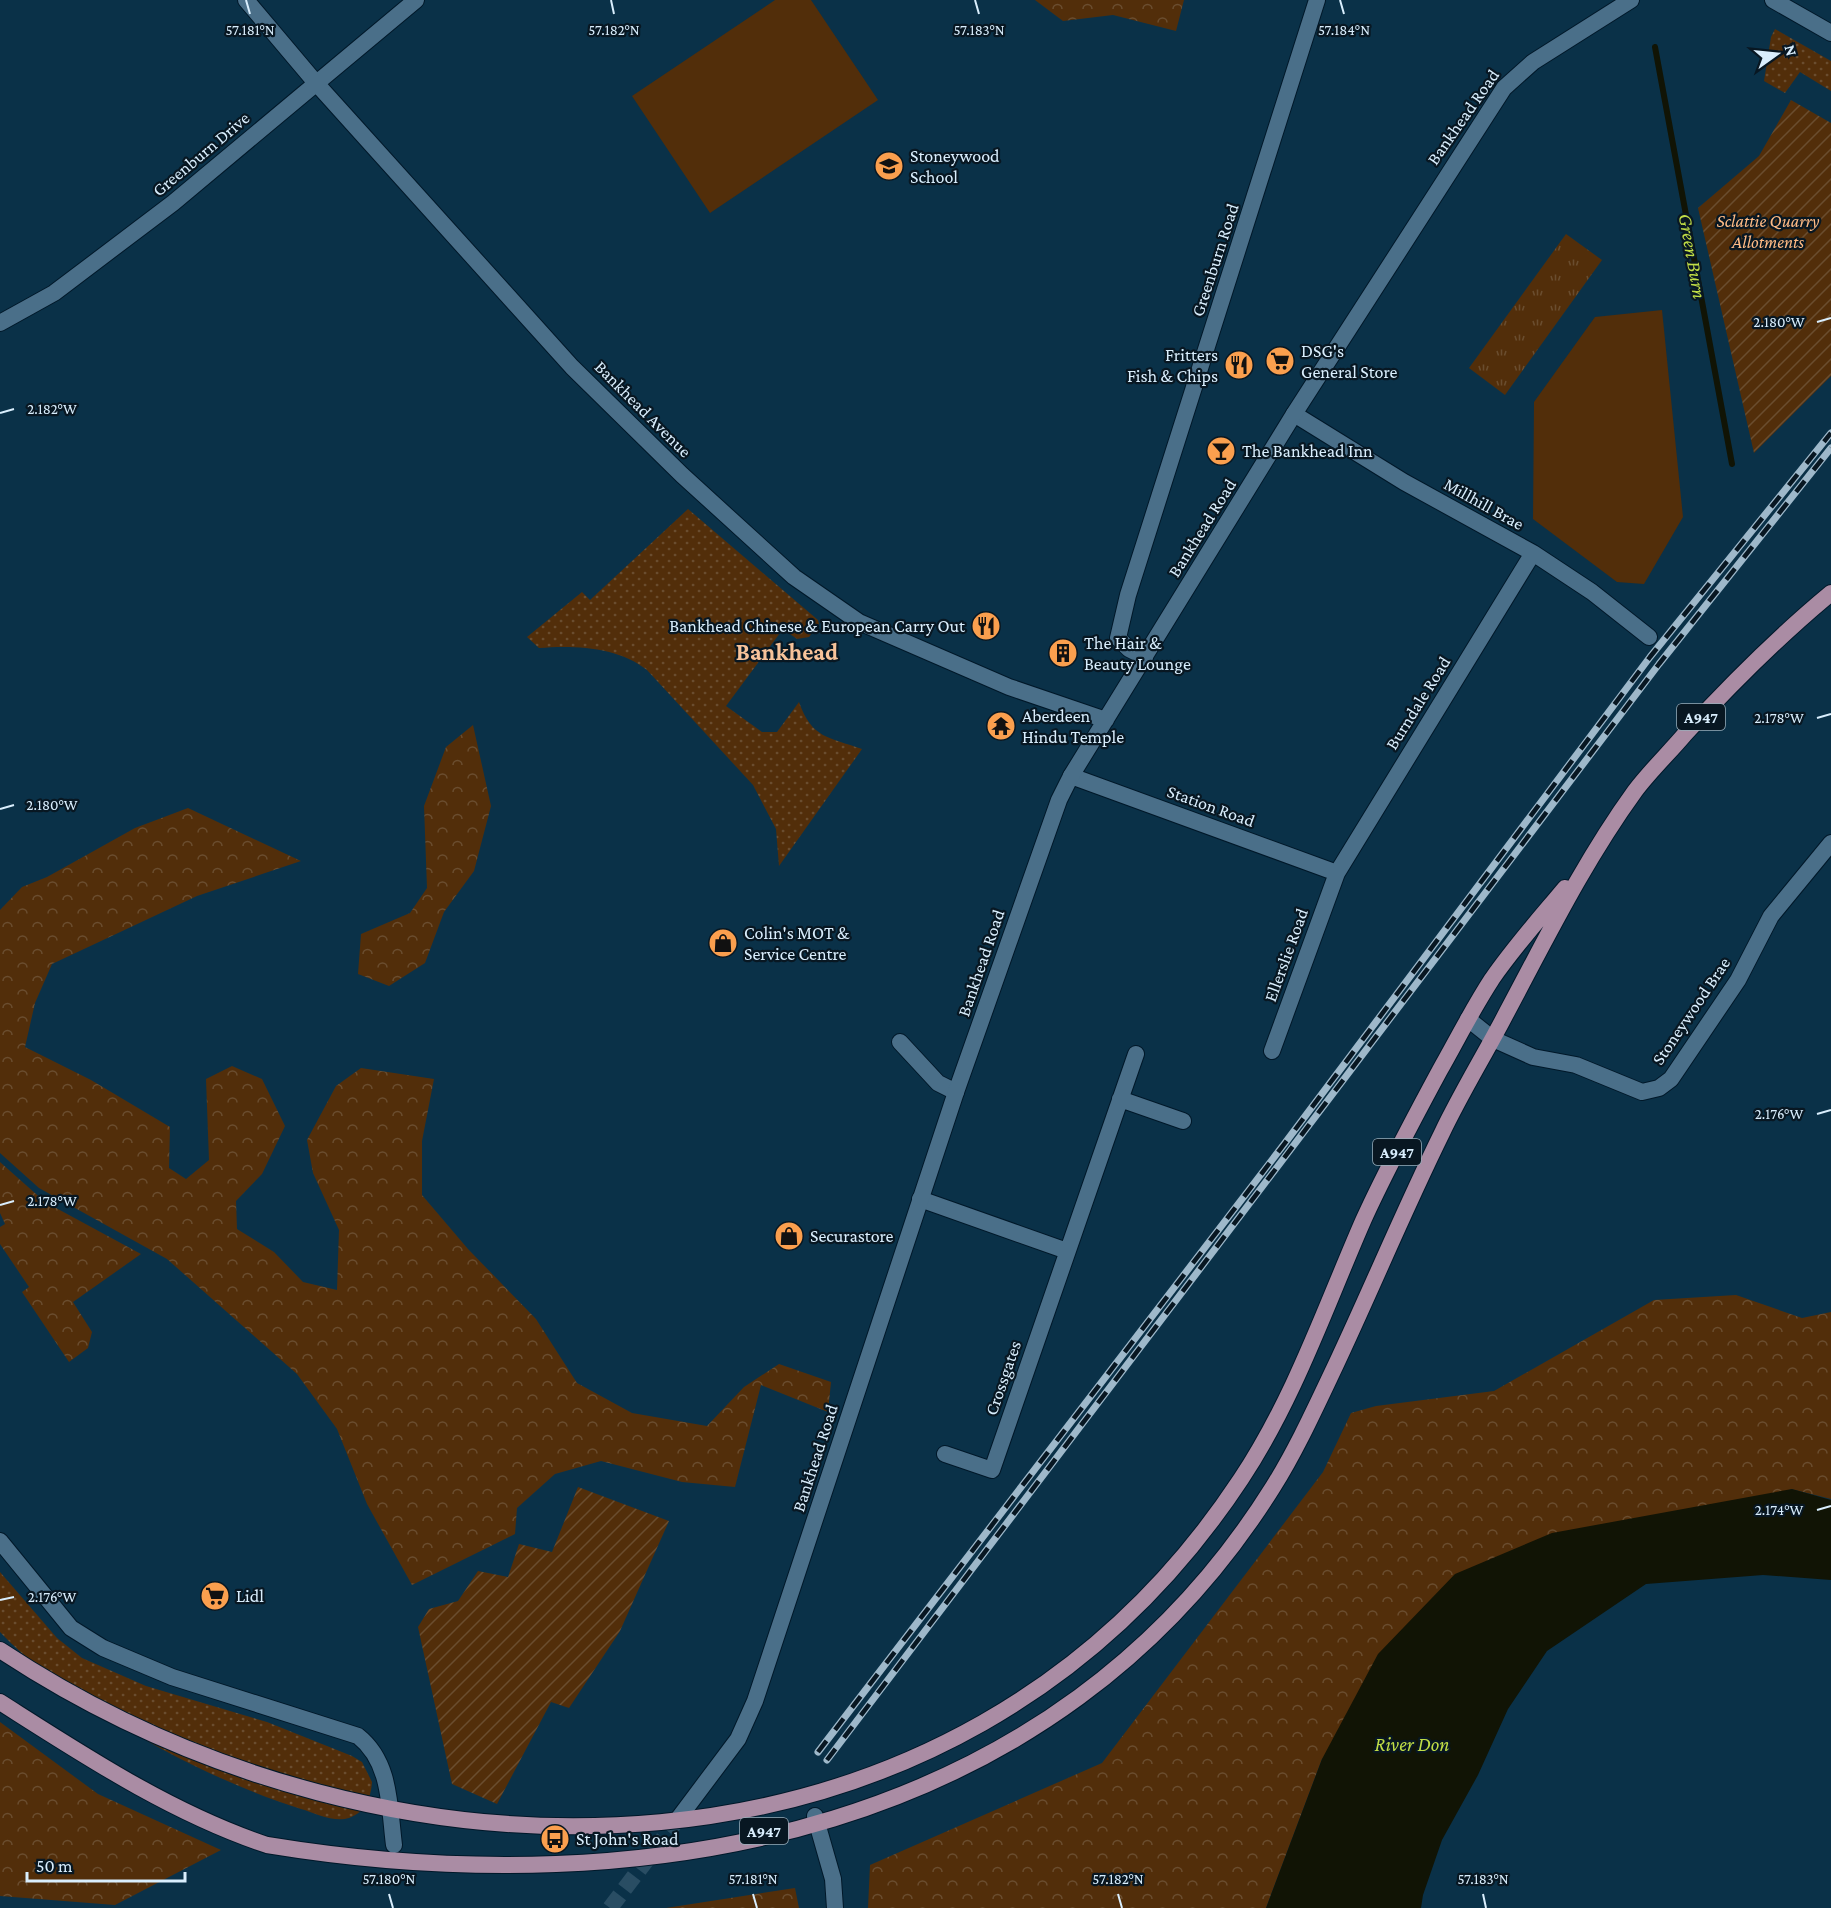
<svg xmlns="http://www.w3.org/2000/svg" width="1831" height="1908" font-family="'Crimson Pro',serif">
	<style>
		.grass { fill: url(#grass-dots) }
		.forest { fill: url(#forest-crowns) }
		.park { fill: url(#park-tufts) }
		.garden { fill: url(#garden-furrows) }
		.pitch { fill: #522e0a }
		.water { fill: #111405 }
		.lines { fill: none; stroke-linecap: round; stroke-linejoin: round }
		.stream { stroke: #111405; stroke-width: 6 }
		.tertiary-tunnel { stroke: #294d63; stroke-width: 16; stroke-dasharray: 16 8; stroke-linecap: butt }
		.minor-casing { stroke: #001829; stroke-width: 18 }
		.tertiary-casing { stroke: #001829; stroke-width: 18 }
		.primary-casing { stroke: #001829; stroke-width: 18 }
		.minor { stroke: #4a6f89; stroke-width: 16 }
		.tertiary { stroke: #4a6f89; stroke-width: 16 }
		.primary { stroke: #aa8ca4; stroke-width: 16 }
		.rail-casing { stroke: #9eb8ca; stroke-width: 7 }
		.rail { stroke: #081722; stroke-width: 4.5; stroke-dasharray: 14; stroke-linecap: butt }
		.ticks { fill: none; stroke: #d9eefd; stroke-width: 2 }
		.labels { text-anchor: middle; stroke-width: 4.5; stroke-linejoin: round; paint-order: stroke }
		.shield { fill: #081722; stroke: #9aaebb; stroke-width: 1.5 }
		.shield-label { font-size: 16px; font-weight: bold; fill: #d9eefd }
		.street-label { font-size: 18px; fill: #d9eefd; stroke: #081722 }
		.poi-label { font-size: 18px; fill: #d9eefd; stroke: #081722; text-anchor: start }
		.park-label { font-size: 18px; font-style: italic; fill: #ffbb85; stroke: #081722 }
		.water-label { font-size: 20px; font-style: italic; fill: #c1de46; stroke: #081722 }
		.district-label { font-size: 24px; font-weight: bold; fill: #f7c39a; stroke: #081722 }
		.ticks-label { font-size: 15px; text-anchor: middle; fill: #d9eefd; stroke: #081722; stroke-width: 4.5; stroke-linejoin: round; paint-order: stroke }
	</style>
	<defs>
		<pattern id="grass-dots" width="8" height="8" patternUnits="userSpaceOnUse" patternTransform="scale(1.5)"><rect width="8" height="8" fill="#522e0a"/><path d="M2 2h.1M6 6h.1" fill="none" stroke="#6a4d2f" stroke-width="1.8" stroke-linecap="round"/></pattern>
		<pattern id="forest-crowns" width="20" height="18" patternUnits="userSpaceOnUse" patternTransform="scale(1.5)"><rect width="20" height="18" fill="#522e0a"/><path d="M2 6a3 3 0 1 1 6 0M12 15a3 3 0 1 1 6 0" fill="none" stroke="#6a4d2f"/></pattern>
		<pattern id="park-tufts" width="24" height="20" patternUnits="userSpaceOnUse" patternTransform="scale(1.5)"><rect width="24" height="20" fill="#522e0a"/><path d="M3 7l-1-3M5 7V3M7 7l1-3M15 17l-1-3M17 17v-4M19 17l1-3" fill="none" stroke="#6a4d2f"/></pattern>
		<pattern id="garden-furrows" width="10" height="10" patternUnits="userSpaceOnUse" patternTransform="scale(1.5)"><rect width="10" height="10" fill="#522e0a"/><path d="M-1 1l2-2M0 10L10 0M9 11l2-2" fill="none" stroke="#6a4d2f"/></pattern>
	</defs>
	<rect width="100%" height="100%" fill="#0a3148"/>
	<path class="grass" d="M1775,29L1831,61V91L1800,72L1785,93L1764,81L1771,37Z
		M688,509L818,620L819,624L809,637L797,639L783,629L726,706L762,732H777L799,702C812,739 829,737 862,749L779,866L776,829L753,785L647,670C619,647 574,645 539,648L527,637L582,592L590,600Z
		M0,1572L57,1638L82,1658L146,1686L267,1722L352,1756L362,1762L372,1782C371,1797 366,1812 349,1818C334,1823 315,1813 301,1809C202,1778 72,1707 0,1632Z"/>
	<path class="forest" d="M1035,0H1184L1176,31L1113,15L1063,21Z
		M473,725L491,806L474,871L444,912L425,963L389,986L358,974L361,934L410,913L427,888L424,806L446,747Z
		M188,808L301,861L197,896L52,964L35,1003L25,1047L91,1080L170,1127L169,1168L186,1179L209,1160L206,1079L232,1066L262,1079L285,1126L262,1174L236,1201L237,1229L274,1252L303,1282L337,1290L339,1230L313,1173L307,1140L336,1086L361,1068L434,1079L422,1141V1195L468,1249L536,1319L577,1383L632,1413L707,1426L744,1387L779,1364L831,1382L828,1412L761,1385L735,1487L682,1482L601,1461L555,1474L517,1508L515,1534L412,1585L367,1504L337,1429L297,1374L167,1259L39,1188L0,1153V910L22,887L47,877L135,828Z
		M0,1162L45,1202L141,1254L73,1302L92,1332L88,1348L69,1362L22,1292L29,1287L0,1244V1227L5,1224L0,1213Z
		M1736,1295L1802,1318L1831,1312V1499L1791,1489L1322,1759L1266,1908H868L870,1865L1102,1763L1323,1472L1351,1413L1376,1406L1494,1391L1654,1300Z
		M0,1722L98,1794L221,1850L115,1905L0,1896Z
		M795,1888L799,1908H666Z"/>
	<path class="park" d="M1566,234L1602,260L1505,395L1469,368Z"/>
	<path class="garden" d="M1791,100L1831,123V376L1754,453L1698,208L1759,156Z
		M578,1487L669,1521L620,1631L569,1708L551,1702L497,1804L452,1784L418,1627L429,1609L458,1601L478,1571L508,1577L519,1544L552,1552Z"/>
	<path class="pitch" d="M775,0H811L878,100L710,213L632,96Z
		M1662,310L1683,517L1644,584L1617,582L1533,519L1534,402L1595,317Z"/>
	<path class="water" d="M1792,1489L1831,1500V1580L1763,1575L1646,1584L1547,1651L1508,1709L1478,1775L1442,1840L1423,1895L1421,1908H1266L1322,1759L1378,1654L1455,1574L1552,1533Z"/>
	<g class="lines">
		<path class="stream" d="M1655,47L1732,464"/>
		<path class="tertiary-tunnel" d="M610,1908L678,1819"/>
		<g class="minor-casing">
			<path id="minor" d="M1294,414L1404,482L1533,553L1592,592L1649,637
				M1145,657L1129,649L1118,638L1128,595L1317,0
				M1071,776L1337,873
				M1468,1019L1493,1039L1533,1057L1576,1065L1642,1092L1659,1088L1671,1079L1738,980L1771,916L1831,843
				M900,1042L938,1083L956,1092
				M1272,1051L1337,873L1533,553
				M1120,1099L1183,1121
				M920,1199L1067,1251
				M945,1454L992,1470L1136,1054
				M0,1541L71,1628L103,1648L172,1677L358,1736C391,1762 389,1806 394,1845"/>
		</g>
		<g class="tertiary-casing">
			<path id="tertiary" d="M246,0L316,83L572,367L682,475L794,577L859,622L1009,687L1106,720
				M1773,0L1831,33
				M0,323L54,293L173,203L416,0
				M815,1816L833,1879L835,1908
				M678,1819L738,1739L755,1701L956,1092L1059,800L1071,776L1294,414L1504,88L1533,62L1631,0"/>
		</g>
		<g class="primary-casing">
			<path id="primary" d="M0,1650C390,1908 958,1908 1241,1479C1294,1399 1325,1308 1363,1221C1386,1170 1413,1120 1440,1070C1457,1040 1473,1008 1492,979C1514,947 1540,918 1565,888
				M0,1702C85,1756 171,1813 267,1845C651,1908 1058,1831 1273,1487C1295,1452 1313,1413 1331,1375C1369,1295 1403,1212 1442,1133C1462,1091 1487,1051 1508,1010C1548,935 1585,860 1635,791C1650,771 1669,753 1685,734C1731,684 1779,636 1831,593"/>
		</g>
		<use href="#minor" class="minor"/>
		<use href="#tertiary" class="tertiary"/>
		<use href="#primary" class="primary"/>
		<g class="rail-casing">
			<path id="rail" d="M818,1752L1285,1143L1650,657L1831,433
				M827,1760L1659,664L1831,448"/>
		</g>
		<use href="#rail" class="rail"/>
	</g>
	<path class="ticks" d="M246,0L250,14M611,0L614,14M975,0L979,14M1340,0L1344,14M1817,322L1831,318M0,413L14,409M1817,718L1831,714M0,809L14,805M1817,1114L1831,1110M0,1205L14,1201M1817,1510L1831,1506M0,1600L14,1597M389,1894L393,1908M753,1894L757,1908M1118,1894L1122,1908M1483,1894L1486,1908"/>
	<defs>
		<g id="school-disc" transform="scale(1.5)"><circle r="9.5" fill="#fa9f4e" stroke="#081722"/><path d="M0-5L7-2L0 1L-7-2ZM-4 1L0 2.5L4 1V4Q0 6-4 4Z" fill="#111"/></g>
		<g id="supermarket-disc" transform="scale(1.5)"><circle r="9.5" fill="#fa9f4e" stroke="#081722"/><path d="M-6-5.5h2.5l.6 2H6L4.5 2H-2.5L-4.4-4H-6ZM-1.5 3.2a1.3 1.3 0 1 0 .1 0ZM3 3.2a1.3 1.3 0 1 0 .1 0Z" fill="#111"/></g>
		<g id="restaurant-disc" transform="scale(1.5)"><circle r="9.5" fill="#fa9f4e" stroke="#081722"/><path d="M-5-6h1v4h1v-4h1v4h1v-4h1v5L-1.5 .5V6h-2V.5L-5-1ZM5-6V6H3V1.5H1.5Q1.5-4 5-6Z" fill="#111"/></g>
		<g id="bar-disc" transform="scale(1.5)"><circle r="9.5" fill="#fa9f4e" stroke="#081722"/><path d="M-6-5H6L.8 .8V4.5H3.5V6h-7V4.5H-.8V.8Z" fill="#111"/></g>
		<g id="building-disc" transform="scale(1.5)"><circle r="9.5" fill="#fa9f4e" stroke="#081722"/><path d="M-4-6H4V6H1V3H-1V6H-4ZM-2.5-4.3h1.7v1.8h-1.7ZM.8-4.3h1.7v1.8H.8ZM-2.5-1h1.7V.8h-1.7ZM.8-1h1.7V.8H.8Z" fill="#111"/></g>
		<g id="temple-disc" transform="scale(1.5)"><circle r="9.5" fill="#fa9f4e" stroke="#081722"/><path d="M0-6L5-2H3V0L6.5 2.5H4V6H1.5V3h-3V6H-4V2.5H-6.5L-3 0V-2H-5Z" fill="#111"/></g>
		<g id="shop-disc" transform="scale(1.5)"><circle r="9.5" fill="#fa9f4e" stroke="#081722"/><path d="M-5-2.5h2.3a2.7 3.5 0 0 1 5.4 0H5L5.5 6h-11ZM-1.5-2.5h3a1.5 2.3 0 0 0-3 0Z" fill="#111"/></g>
		<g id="bus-disc" transform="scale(1.5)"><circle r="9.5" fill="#fa9f4e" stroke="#081722"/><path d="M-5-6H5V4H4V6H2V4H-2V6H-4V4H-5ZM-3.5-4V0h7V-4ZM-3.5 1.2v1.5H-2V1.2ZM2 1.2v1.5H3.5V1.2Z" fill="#111"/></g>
	</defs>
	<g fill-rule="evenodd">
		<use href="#school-disc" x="889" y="166"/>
		<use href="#supermarket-disc" x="1280" y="361"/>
		<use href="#restaurant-disc" x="1239" y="365"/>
		<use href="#bar-disc" x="1221" y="451"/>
		<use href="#restaurant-disc" x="986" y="626"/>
		<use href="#building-disc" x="1063" y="653"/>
		<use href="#temple-disc" x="1001" y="726"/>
		<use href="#shop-disc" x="723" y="943"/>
		<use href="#shop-disc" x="789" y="1236"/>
		<use href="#supermarket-disc" x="215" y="1596"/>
		<use href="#bus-disc" x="555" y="1839"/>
	</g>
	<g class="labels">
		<g class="shield">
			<rect x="1677" y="704" width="48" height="26" rx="4.5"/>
			<rect x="1373" y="1139" width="48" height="26" rx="4.5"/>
			<rect x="740" y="1818" width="48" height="26" rx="4.5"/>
		</g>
		<g class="shield-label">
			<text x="1701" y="723">A947</text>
			<text x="1397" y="1158">A947</text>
			<text x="764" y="1837">A947</text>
		</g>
		<g class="street-label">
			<text transform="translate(1463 117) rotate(-55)" y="6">Bankhead Road</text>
			<text transform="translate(201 154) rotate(-40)" y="6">Greenburn Drive</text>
			<text transform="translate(1215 260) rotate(-72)" y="6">Greenburn Road</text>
			<text transform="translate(643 409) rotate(45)" y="6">Bankhead Avenue</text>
			<text transform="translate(1484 504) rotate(29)" y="6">Millhill Brae</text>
			<text transform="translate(1202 528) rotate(-58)" y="6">Bankhead Road</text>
			<text transform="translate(1418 703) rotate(-58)" y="6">Burndale Road</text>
			<text transform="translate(1211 806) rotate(20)" y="6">Station Road</text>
			<text transform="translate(1286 955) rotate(-70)" y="6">Ellerslie Road</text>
			<text transform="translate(981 963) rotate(-71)" y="6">Bankhead Road</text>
			<text transform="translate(1691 1011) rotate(-56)" y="6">Stoneywood Brae</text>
			<text transform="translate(1003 1378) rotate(-71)" y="6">Crossgates</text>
			<text transform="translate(815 1458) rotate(-72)" y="6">Bankhead Road</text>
		</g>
		<g class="poi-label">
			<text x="910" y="162">Stoneywood<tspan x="910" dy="21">School</tspan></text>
			<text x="1301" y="357">DSG's<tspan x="1301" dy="21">General Store</tspan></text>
			<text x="1218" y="361" text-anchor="end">Fritters<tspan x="1218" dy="21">Fish &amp; Chips</tspan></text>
			<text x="1242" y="457">The Bankhead Inn</text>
			<text x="965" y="632" text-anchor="end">Bankhead Chinese &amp; European Carry Out</text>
			<text x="1084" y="649">The Hair &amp;<tspan x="1084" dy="21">Beauty Lounge</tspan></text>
			<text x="1022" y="722">Aberdeen<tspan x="1022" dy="21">Hindu Temple</tspan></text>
			<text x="744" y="939">Colin's MOT &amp;<tspan x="744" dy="21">Service Centre</tspan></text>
			<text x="810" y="1242">Securastore</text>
			<text x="236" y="1602">Lidl</text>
			<text x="576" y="1845">St John's Road</text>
		</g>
		<g class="park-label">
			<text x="1768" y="227">Sclattie Quarry<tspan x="1768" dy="21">Allotments</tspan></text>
		</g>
		<g class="water-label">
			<text transform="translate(1693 256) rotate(80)" y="7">Green Burn</text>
			<text x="1412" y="1751">River Don</text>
		</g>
		<g class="district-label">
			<text x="787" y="660">Bankhead</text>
		</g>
	</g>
	<g class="ticks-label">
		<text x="250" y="35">57.181°N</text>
		<text x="614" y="35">57.182°N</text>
		<text x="979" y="35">57.183°N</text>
		<text x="1344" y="35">57.184°N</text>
		<text x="1779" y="327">2.180°W</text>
		<text x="52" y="414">2.182°W</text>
		<text x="1779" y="723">2.178°W</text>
		<text x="52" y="810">2.180°W</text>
		<text x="1779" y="1119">2.176°W</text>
		<text x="52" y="1206">2.178°W</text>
		<text x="1779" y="1515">2.174°W</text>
		<text x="52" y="1602">2.176°W</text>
		<text x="389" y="1884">57.180°N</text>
		<text x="753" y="1884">57.181°N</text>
		<text x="1118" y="1884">57.182°N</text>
		<text x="1483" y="1884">57.183°N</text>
	</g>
	<g transform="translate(1777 54) rotate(75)" stroke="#081722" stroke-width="4.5" paint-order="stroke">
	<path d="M0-4.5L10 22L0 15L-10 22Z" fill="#d9eefd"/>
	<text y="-9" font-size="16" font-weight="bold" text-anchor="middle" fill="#d9eefd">N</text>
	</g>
	<path d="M27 1872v9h158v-9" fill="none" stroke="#d9eefd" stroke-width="3"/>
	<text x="36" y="1872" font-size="18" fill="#d9eefd" stroke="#081722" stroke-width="4.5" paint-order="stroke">50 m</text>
</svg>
